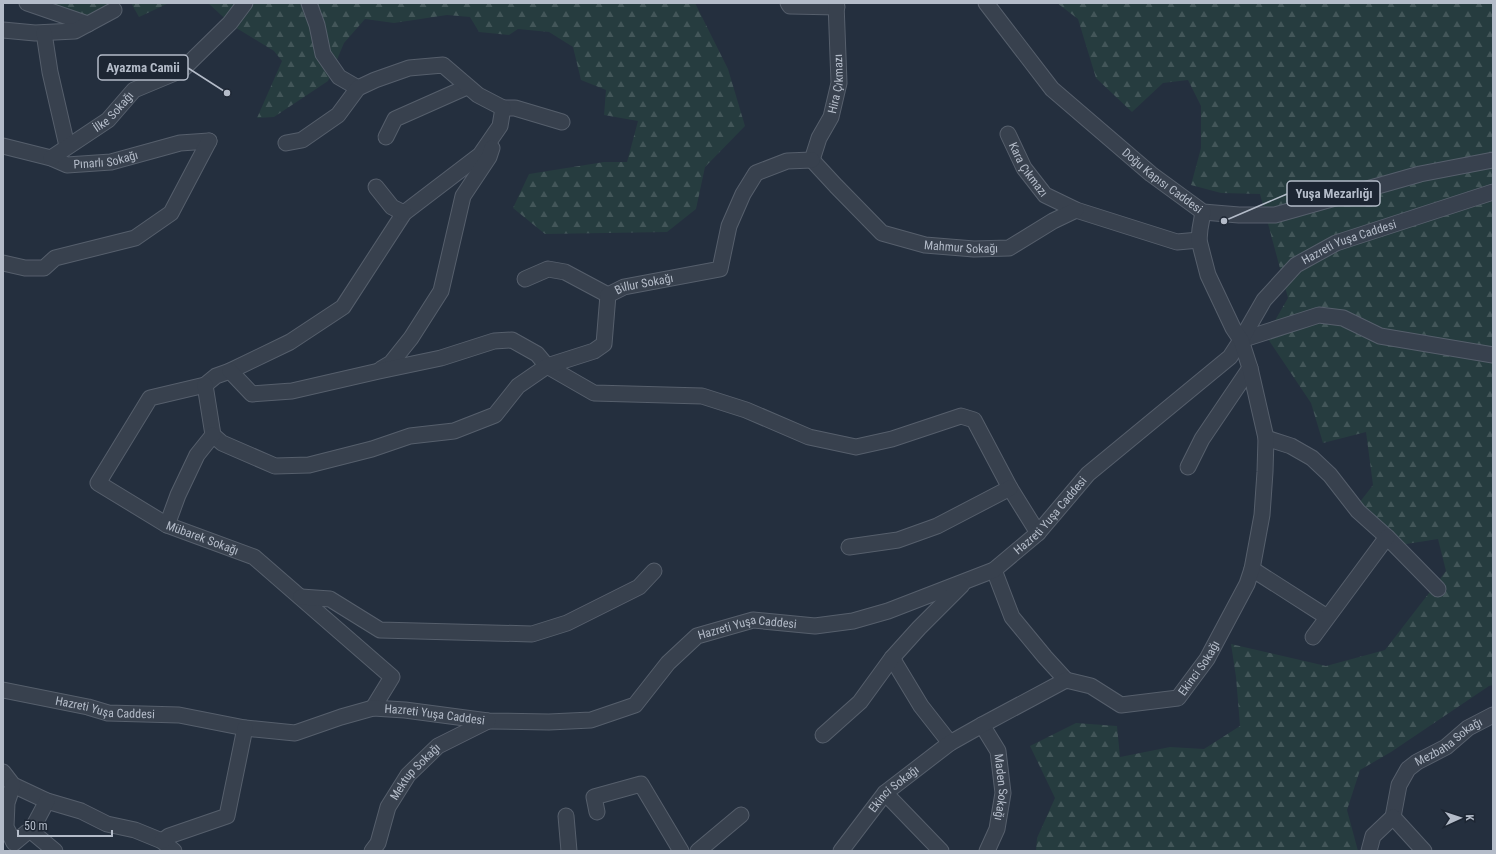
<svg xmlns="http://www.w3.org/2000/svg" width="1496" height="854" font-family="'Roboto Condensed',sans-serif">
	<style>
		.forest { fill: url(#forest-firs) }
		.lines { fill: none; stroke-linecap: round; stroke-linejoin: round }
		.minor-casing { stroke: #565f6c; stroke-width: 17 }
		.minor { stroke: #38414e; stroke-width: 15 }
		.labels { text-anchor: middle; stroke-width: 3; stroke-linejoin: round; paint-order: stroke }
		.street-label { font-size: 12px; fill: #b4bcc9; stroke: #1d2633 }
		.leader { fill: none; stroke: #b4bcc9; stroke-width: 1.5 }
		.callout-dot { fill: #b4bcc9; stroke: #1d2633; stroke-width: 1.5 }
		.callout { fill: #1d2633; stroke: #b4bcc9; stroke-width: 1.5 }
		.callout-label { font-size: 13px; text-anchor: middle; font-weight: bold; fill: #b4bcc9 }
	</style>
	<defs>
		<pattern id="forest-firs" width="22" height="20" patternUnits="userSpaceOnUse"><rect width="22" height="20" fill="#263c3f"/><path d="M5 1l3.5 6h-7zM16 11l3.5 6h-7z" fill="#435659"/></pattern>
	</defs>
	<rect width="100%" height="100%" fill="#242f3e"/>
	<path class="forest" d="M45,3H112L88,18Z
		M131,3H169L139,17Z
		M208,3H695L728,69L745,126L705,167L696,209L667,232L545,234L513,208L529,174L604,162H627L638,121L604,115L606,90L581,80L573,47L549,32L518,29L509,35L479,32L470,17L447,15L394,23L365,19L344,43L328,81L274,117L257,118L282,61L274,51L233,26Z
		M1057,3H1493V685L1489,686L1391,752L1360,770L1347,810L1358,851H1036L1037,838L1055,798L1030,746L1076,723L1117,726L1120,757L1170,747L1204,749L1240,726L1236,677L1231,644L1326,666L1385,650L1446,571L1438,539L1400,545L1356,507L1373,485L1366,432L1323,443L1311,403L1266,336L1288,298L1260,194L1221,193L1191,185L1201,148V106L1188,80L1163,83L1132,112L1096,78L1078,19Z"/>
	<g class="lines">
		<g class="minor-casing">
			<g id="minor">
				<path d="M27,3L88,24"/>
				<path d="M309,3L317,25L323,54L339,77L358,88"/>
				<path d="M788,3L790,6L837,7"/>
				<path id="s1" d="M986,3L1052,89L1151,174L1203,212L1239,215H1275L1420,174L1493,160"/>
				<path d="M3,30L35,33L75,31L114,10"/>
				<path d="M44,33L50,72L67,146"/>
				<path d="M503,108H515L562,122"/>
				<path id="s2" d="M1008,134L1024,168L1045,195L1076,210L1177,242L1199,240"/>
				<path d="M386,137L395,119L467,87"/>
				<path id="s3" d="M286,143L302,140L338,115L358,88L375,80L409,68L443,65L478,95L503,108L500,126L480,155L404,213L343,307L290,342L230,371L216,376L205,385L150,398L98,483L167,525L254,557L392,677L373,708"/>
				<path id="s4" d="M3,146L51,158L67,165L111,162L180,143L209,141"/>
				<path id="s5" d="M51,158L108,120L134,90L182,70L230,23L245,3"/>
				<path id="s6" d="M812,160L836,186L882,233L925,245L974,249L1009,248L1053,221L1076,210"/>
				<path id="s7" d="M812,160L819,138L831,117L839,83L836,3"/>
				<path d="M376,187L392,207L404,213"/>
				<path d="M3,263L25,268H44L55,258L135,238L171,213L209,141"/>
				<path d="M525,279L548,269L565,272L608,295"/>
				<path d="M1241,340L1319,315L1343,318L1380,336L1493,355"/>
				<path d="M381,369L391,363L411,338L441,291L463,196L489,157L492,148"/>
				<path d="M230,371L252,394L292,391L379,371L441,358L494,341L512,340L537,354L547,366L594,393L702,396L746,410L809,437L856,447L892,439L961,416L974,420L1010,488L1038,533"/>
				<path id="s8" d="M205,385L213,435L222,443L275,466L309,465L372,449L410,436L454,431L495,415L518,386L547,366L594,351L604,344L608,295L624,287L720,269L729,226L743,194L756,173L787,161L812,160"/>
				<path d="M1266,438L1291,446L1312,458L1330,475L1358,511L1387,537L1438,589"/>
				<path d="M1188,467L1202,439L1250,368"/>
				<path d="M167,525L178,495L197,455L213,435"/>
				<path d="M849,547L898,540L937,526L1010,488"/>
				<path d="M1252,569L1327,617"/>
				<path d="M994,570L1012,617L1045,657L1066,680"/>
				<path d="M301,597L330,599L380,630L532,634L567,623L639,587L654,571"/>
				<path d="M1313,637L1387,537"/>
				<path d="M892,658L921,706L950,743"/>
				<path id="s9" d="M3,690L88,707L108,713L179,715L245,728L295,733L341,717L373,708L405,710L488,721L549,722L591,720L635,705L668,663L697,636L753,620L815,626L853,621L888,611L994,570L1038,533L1088,474L1230,357L1241,340L1264,300L1296,265L1336,243L1493,192"/>
				<path id="s10" d="M982,725L998,751L1003,793L997,829L987,851"/>
				<path d="M823,735L860,702L892,658L919,628L962,585"/>
				<path d="M3,772L13,785L47,801L81,811L107,824L135,830L162,841L174,851"/>
				<path d="M13,785L7,803L6,827L14,843L26,833L31,831L47,801"/>
				<path d="M885,793L941,851"/>
				<path d="M597,812L594,797L641,784L681,851"/>
				<path d="M566,816L569,851"/>
				<path id="s11" d="M1393,817L1399,785L1408,769L1417,762L1446,747L1468,728L1493,715"/>
				<path d="M1393,817L1424,851"/>
				<path d="M31,831L55,851"/>
				<path d="M162,841L169,836L227,816L245,728"/>
				<path id="s12" d="M372,851L378,843L388,807L408,775L438,746L488,721"/>
				<path d="M698,851L741,815"/>
				<path id="s13" d="M841,851L885,793L950,743L982,725L1066,680L1091,686L1121,705L1178,698L1207,659L1247,584L1252,569L1262,515L1265,472L1266,438L1250,368L1241,340L1233,328L1208,275L1202,252L1199,240L1200,229L1203,212"/>
				<path d="M1369,851L1373,836L1393,817"/>
			</g>
		</g>
		<use href="#minor" class="minor"/>
	</g>
	<g class="labels">
		<g class="street-label">
			<text dy="4" stroke="none"><textPath href="#s7" startOffset="81">Hira Çıkmazı</textPath></text>
			<text dy="4" stroke="none"><textPath href="#s5" startOffset="78">İlke Sokağı</textPath></text>
			<text dy="4" stroke="none"><textPath href="#s4" startOffset="106">Pınarlı Sokağı</textPath></text>
			<text dy="4" stroke="none"><textPath href="#s2" startOffset="41">Kara Çıkmazı</textPath></text>
			<text dy="4" stroke="none"><textPath href="#s1" startOffset="252">Doğu Kapısı Caddesi</textPath></text>
			<text dy="4" stroke="none"><textPath href="#s9" startOffset="1536">Hazreti Yuşa Caddesi</textPath></text>
			<text dy="4" stroke="none"><textPath href="#s6" startOffset="182">Mahmur Sokağı</textPath></text>
			<text dy="4" stroke="none"><textPath href="#s8" startOffset="569">Billur Sokağı</textPath></text>
			<text dy="4" stroke="none"><textPath href="#s9" startOffset="1124">Hazreti Yuşa Caddesi</textPath></text>
			<text dy="4" stroke="none"><textPath href="#s3" startOffset="952">Mübarek Sokağı</textPath></text>
			<text dy="4" stroke="none"><textPath href="#s9" startOffset="788">Hazreti Yuşa Caddesi</textPath></text>
			<text dy="4" stroke="none"><textPath href="#s13" startOffset="442">Ekinci Sokağı</textPath></text>
			<text dy="4" stroke="none"><textPath href="#s9" startOffset="104">Hazreti Yuşa Caddesi</textPath></text>
			<text dy="4" stroke="none"><textPath href="#s9" startOffset="440">Hazreti Yuşa Caddesi</textPath></text>
			<text dy="4" stroke="none"><textPath href="#s11" startOffset="100">Mezbaha Sokağı</textPath></text>
			<text dy="4" stroke="none"><textPath href="#s12" startOffset="92">Mektup Sokağı</textPath></text>
			<text dy="4" stroke="none"><textPath href="#s10" startOffset="67">Maden Sokağı</textPath></text>
			<text dy="4" stroke="none"><textPath href="#s13" startOffset="82">Ekinci Sokağı</textPath></text>
		</g>
	</g>
	<path class="leader" d="M227 93L188 68M1224 221L1287 194"/>
	<g class="callout-dot">
		<circle cx="227" cy="93" r="4"/>
		<circle cx="1224" cy="221" r="4"/>
	</g>
	<g class="callout">
		<rect x="98" y="55" width="90" height="25" rx="4"/>
		<rect x="1287" y="181" width="93" height="25" rx="4"/>
	</g>
	<g class="callout-label">
		<text x="143" y="72">Ayazma Camii</text>
		<text x="1334" y="198">Yuşa Mezarlığı</text>
	</g>
	<rect width="1496" height="854" fill="none" stroke="#b4bcc9" stroke-width="8"/>
	<g transform="translate(1460 818) rotate(87)" stroke="#1d2633" stroke-width="3" paint-order="stroke">
	<path d="M0-3L7 15L0 10L-7 15Z" fill="#b4bcc9"/>
	<text y="-6" font-size="11" font-weight="bold" text-anchor="middle" fill="#b4bcc9">K</text>
	</g>
	<path d="M18 830v6h94v-6" fill="none" stroke="#b4bcc9" stroke-width="2"/>
	<text x="24" y="830" font-size="12" fill="#b4bcc9" stroke="#1d2633" stroke-width="3" paint-order="stroke">50 m</text>
</svg>
